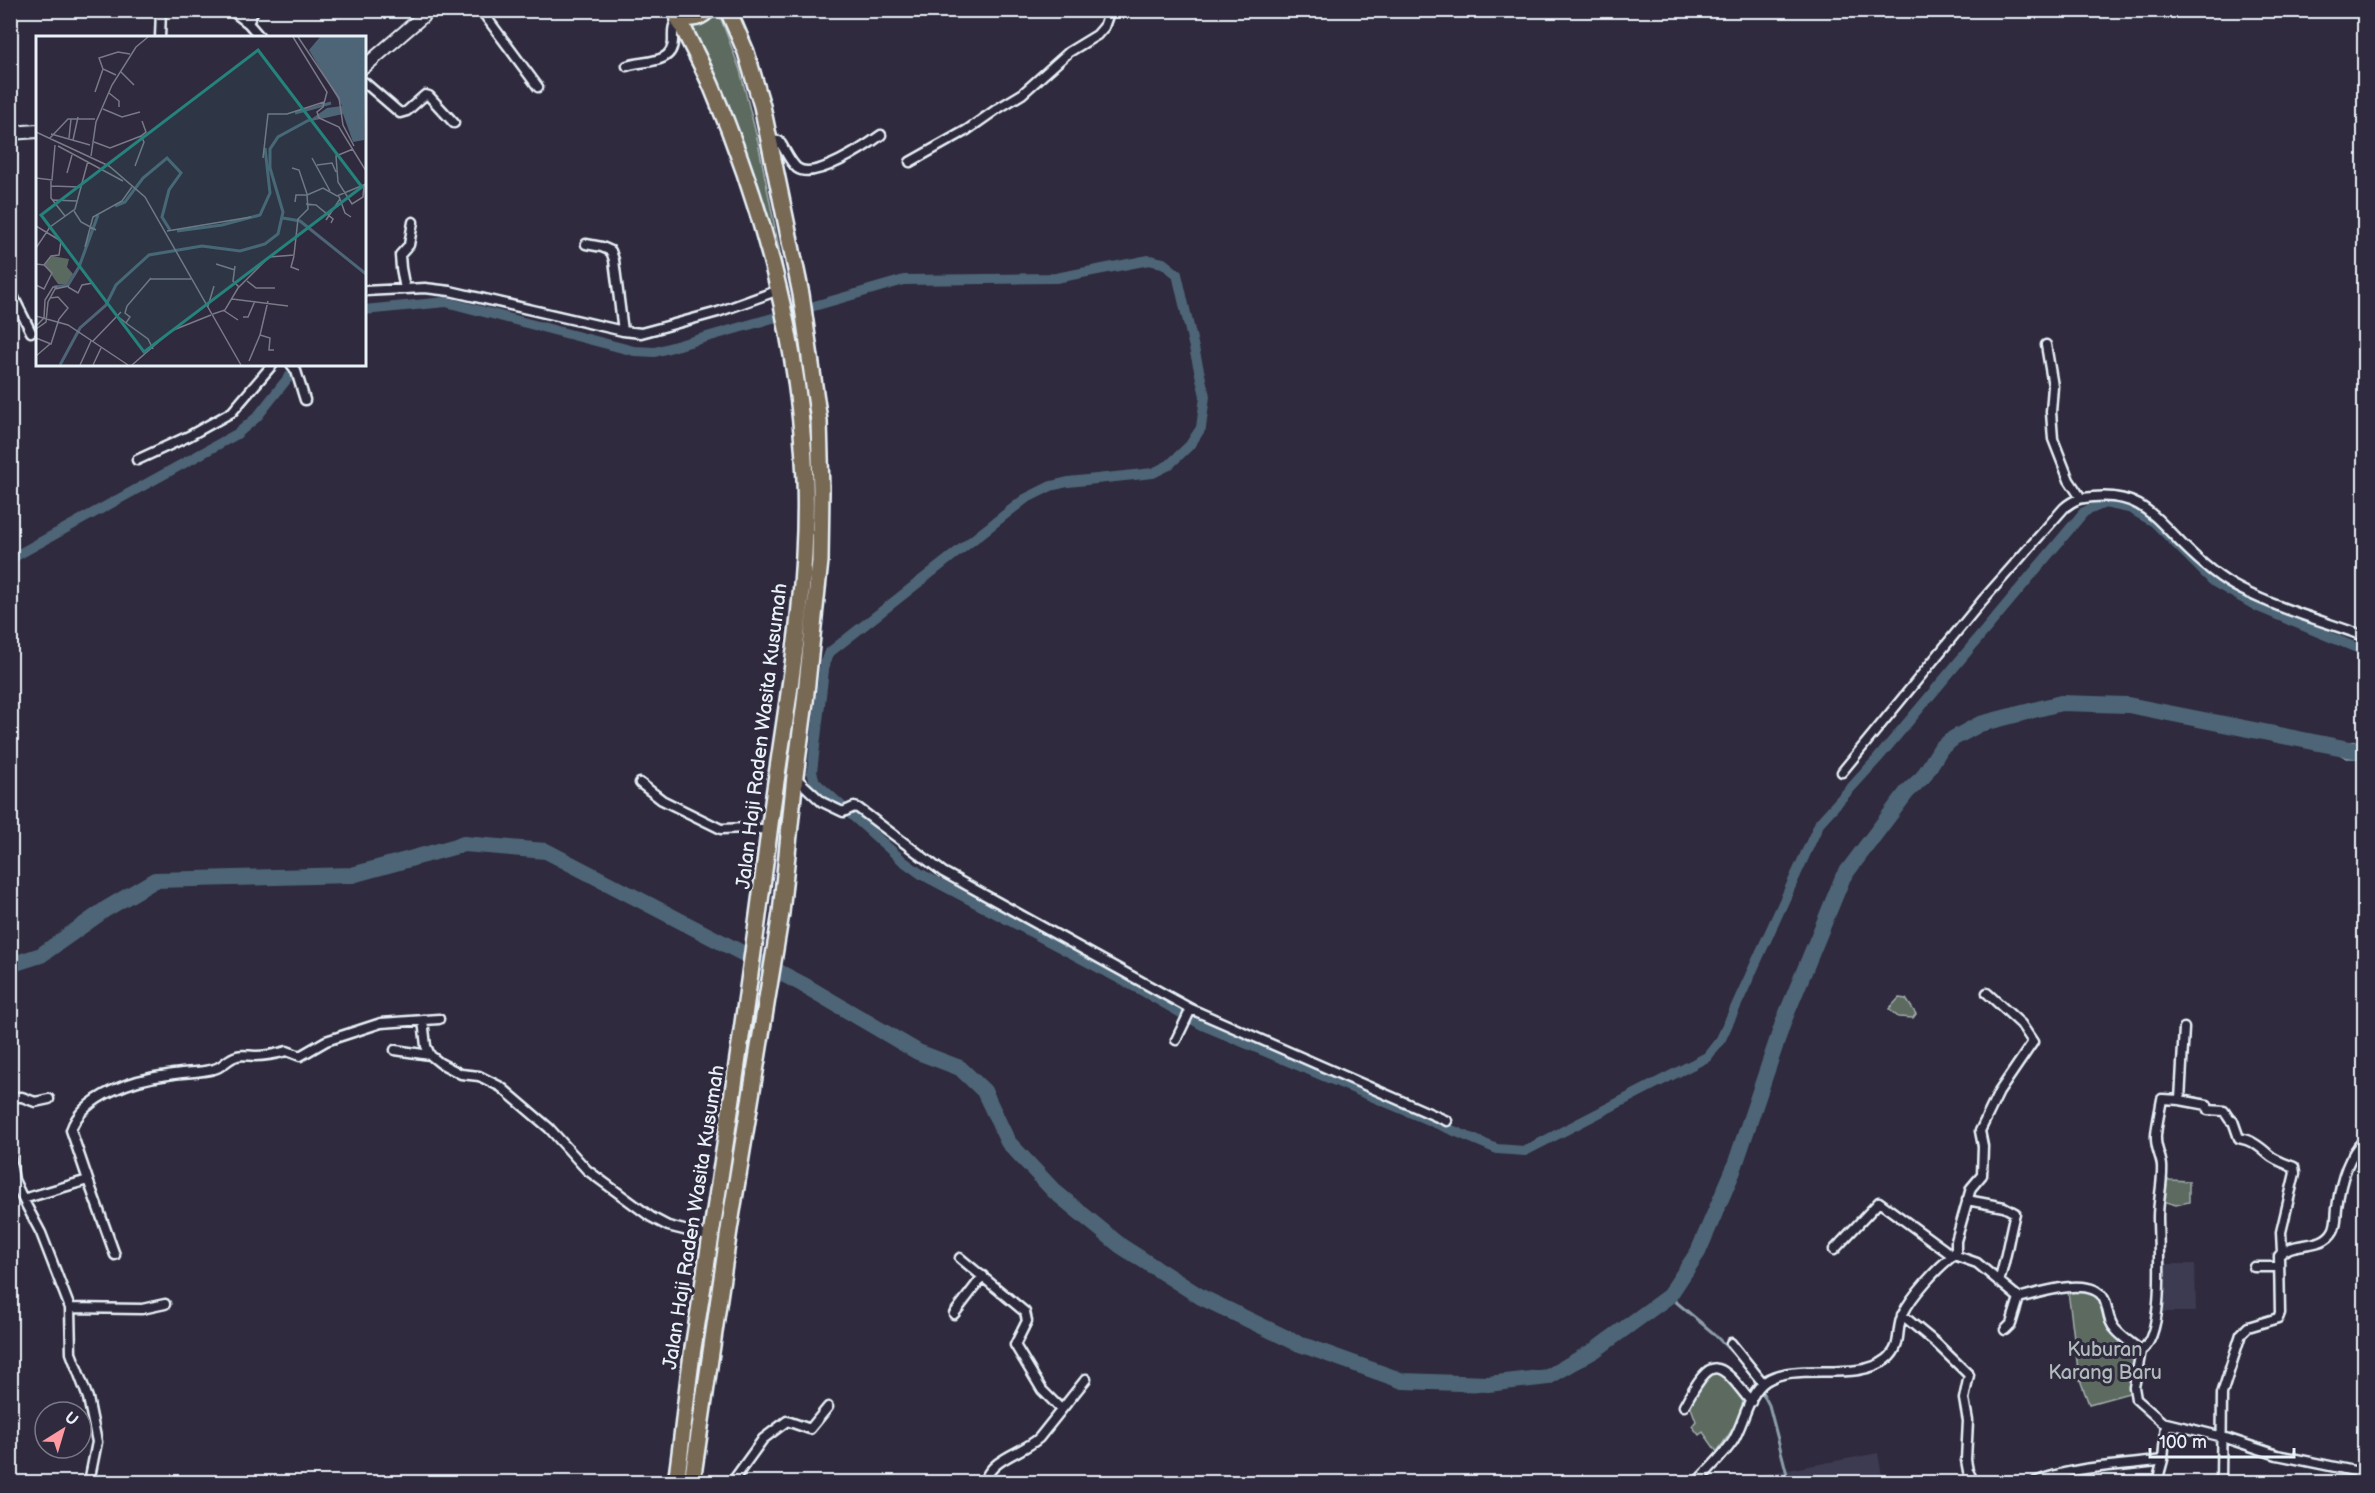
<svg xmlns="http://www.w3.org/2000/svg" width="2375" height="1493" font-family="'Balsamiq Sans',sans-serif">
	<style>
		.built { fill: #3e3b51 }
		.green { fill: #5b6a61; stroke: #a2aeac; stroke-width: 1.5 }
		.water { fill: #4d6577; stroke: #8b9dab; stroke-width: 1.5 }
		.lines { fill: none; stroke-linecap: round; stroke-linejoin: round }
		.stream { stroke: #8b9dab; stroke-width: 3 }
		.canal { stroke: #4d6577; stroke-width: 10 }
		.river { stroke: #4d6577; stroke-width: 16 }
		.street-casing { stroke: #e8f1f8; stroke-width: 13 }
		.secondary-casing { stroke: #e8f1f8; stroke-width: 16 }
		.highway-casing { stroke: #e8f1f8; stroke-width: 20 }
		.street { stroke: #2f2a3d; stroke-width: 8 }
		.secondary { stroke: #2f2a3d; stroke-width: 12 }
		.highway { stroke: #786954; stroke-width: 15 }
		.labels { text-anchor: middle; stroke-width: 6; stroke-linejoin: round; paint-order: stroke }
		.street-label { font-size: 20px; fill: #e8f1f8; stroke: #2f2a3d }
		.park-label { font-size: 20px; fill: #b0bbbc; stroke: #2f2a3d }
		.inset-river { fill: none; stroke: #4d6577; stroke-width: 3 }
		.inset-road { fill: none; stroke: #797a88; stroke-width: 1.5 }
		.view { fill: #25827c; fill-opacity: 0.15; stroke: #25827c; stroke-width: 3 }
		.inset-edge { fill: none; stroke: #e8f1f8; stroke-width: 3 }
	</style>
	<rect width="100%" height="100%" fill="#2f2a3d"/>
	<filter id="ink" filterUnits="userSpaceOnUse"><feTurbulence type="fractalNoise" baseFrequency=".0167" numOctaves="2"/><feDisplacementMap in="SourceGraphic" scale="12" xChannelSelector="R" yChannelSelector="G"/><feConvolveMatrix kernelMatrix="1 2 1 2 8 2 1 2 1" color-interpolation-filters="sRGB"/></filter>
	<g filter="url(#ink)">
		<path class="built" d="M2156,1264H2195L2196,1312H2157Z
			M1878,1453L1883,1482H1748L1749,1477Z"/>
		<path class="green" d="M716,11H718L740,70L758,142L789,298L785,299L684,24C698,30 708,23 716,11Z
			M1899,998L1906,999L1916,1014L1913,1018L1898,1017L1889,1009Z
			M2161,1177L2170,1180L2189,1181V1202L2176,1205L2159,1200Z
			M2068,1291H2082L2101,1296L2110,1328L2133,1345L2138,1354L2133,1392L2089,1404L2079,1377Z
			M1723,1368L1746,1401L1734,1427L1717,1452L1703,1432L1699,1435L1692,1426L1696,1421L1689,1402L1702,1381Z"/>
		<path class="water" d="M2364,741V758H2347L2341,755L2337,748L2346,742Z"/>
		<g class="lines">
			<path class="stream" d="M1669,1296L1712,1332L1742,1363
				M1754,1377L1769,1405L1789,1482"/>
			<path class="canal" d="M364,310L446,302L634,351L655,352L904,280L1056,278L1149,260L1163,263L1177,274L1205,396L1201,428L1190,445L1169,465L1153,473L1068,482L1051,486L1025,499L830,652L825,662L812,772L815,782L903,861L921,874L1139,989L1202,1025L1497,1149L1525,1151L1707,1057L1721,1039L1820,822L1878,758L2084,512L2105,503L2129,508L2154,522L2214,582L2258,607L2364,651
				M10,559L237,434L257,417L299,364"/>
			<path class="river" d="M10,965L41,955L106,909L155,880L352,875L464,844L546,851L802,984L918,1052L960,1068L984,1091L1008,1142L1054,1191L1121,1246L1201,1297L1297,1343L1403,1381L1488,1384L1548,1377L1595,1350L1669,1296L1698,1252L1733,1171L1784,1020L1843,877L1907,792L1923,777L1941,748L1954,738L1980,724L2061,703L2128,705L2364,752"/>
			<g class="street-casing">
				<path id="street" d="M231,10L248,23L261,38
					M481,10L538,87
					M248,23L254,10
					M160,38L161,10
					M627,66C643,60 673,65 673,41C673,30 672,27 678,18
					M364,82L400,113L407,111L425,95L429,96L454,123
					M769,140L779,141C785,149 789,161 797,168C814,181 866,146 881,135
					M910,162L967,130L997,109L1022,94L1069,52L1097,35L1104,27L1110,10
					M586,244L602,247L611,251L614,260L623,331
					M405,289L401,268L400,255L409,245L413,222
					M10,290L31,332
					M364,291L425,288L450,291L623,331L641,333L656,329L718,312L779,290
					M2046,345L2053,386L2051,412L2053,439L2069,480L2081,498
					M291,364L296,371L305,400
					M137,460L189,436L232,412L273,364
					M1842,772L1982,601L2064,508C2074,499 2081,498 2093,497C2139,493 2152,514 2182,544C2199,561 2218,578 2240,589C2279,609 2323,621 2364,636
					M795,777L822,802L843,812L854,807L858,808L943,872L1191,1009L1447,1121
					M640,783L662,800L721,829L747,828L769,830
					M423,1020L426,1046L430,1055L440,1063L461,1074L479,1076L501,1087L549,1128L587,1170L651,1217L668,1226L712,1237
					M1176,1040L1191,1009
					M395,1050L430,1055
					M10,1097H22L35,1102L49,1099
					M2180,1100L2207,1105L2208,1110L2224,1111L2230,1120L2233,1121L2239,1138C2251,1140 2259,1146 2268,1154C2274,1160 2286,1164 2294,1167L2295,1173L2281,1232L2282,1252
					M10,1156L14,1180L23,1199L88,1180L71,1130C83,1095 135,1079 168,1075C183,1072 199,1073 214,1069C223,1067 228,1058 237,1056C243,1054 249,1056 255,1056C267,1056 276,1054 287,1051L300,1056L326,1041L381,1023L439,1019
					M88,1180L115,1255
					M23,1199L41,1233L70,1308L71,1353L88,1398L97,1442L89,1482
					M1967,1200L2004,1207L2015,1213C2009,1236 2006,1259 1999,1282
					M1834,1250L1879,1202L1953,1256
					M1956,1255V1241L1971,1188L1982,1175L1983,1146L1980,1131L1999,1092L2033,1042L2021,1024L1987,993
					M960,1258L1025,1312L1027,1321L1015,1345L1042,1390L1061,1409
					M2254,1267H2279
					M70,1308L142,1309L165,1304
					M954,1314L983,1276
					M1902,1315L1936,1343L1969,1375L1964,1399L1968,1421L1966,1460L1968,1471L1974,1482
					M2005,1330L2011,1324L2019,1298
					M1731,1343L1763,1383
					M2141,1351C2166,1334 2158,1247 2158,1217C2158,1200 2163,1183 2162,1166C2161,1155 2155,1149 2156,1135C2157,1123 2160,1111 2162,1099L2180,1100L2184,1028
					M2141,1351L2134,1387L2136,1399L2162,1422L2223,1437L2277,1455L2364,1473
					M1684,1406C1712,1354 1718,1359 1751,1402
					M732,1482L763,1439L787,1421L810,1429L828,1407
					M984,1482C993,1457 1021,1454 1039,1438L1086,1379
					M1697,1482C1709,1469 1723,1456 1733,1441C1744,1423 1748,1393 1766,1381C1795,1361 1857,1383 1887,1359C1903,1346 1895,1330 1903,1314C1911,1296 1938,1267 1954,1255L1977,1263L2019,1298C2037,1293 2092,1275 2104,1299C2109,1310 2107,1321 2116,1330C2123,1338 2133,1344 2141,1351
					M2035,1482C2077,1465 2119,1467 2163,1460L2166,1424
					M2157,1482L2163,1460
					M2221,1482L2222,1394L2241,1334L2248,1327L2278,1318L2280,1313L2279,1256C2291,1239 2322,1251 2333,1231C2337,1224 2336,1216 2337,1208C2340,1184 2347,1157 2364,1140"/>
			</g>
			<g class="secondary-casing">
				<path id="secondary" d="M364,67L430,10
					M10,133L38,131"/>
			</g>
			<g class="highway-casing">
				<path id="highway" d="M675,10C686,36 700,60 711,85C764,209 800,345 805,480C809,599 784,715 769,832C747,1005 721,1176 693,1348C686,1392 683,1438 676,1482
					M676,12C688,20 697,21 708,10
					M692,1482L729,1230L781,913L795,776L805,702L820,561L821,491L819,421L801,294L762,106L746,52L728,10"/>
			</g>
			<use href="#street" class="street"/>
			<use href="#secondary" class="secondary"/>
			<use href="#highway" class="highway"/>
		</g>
	</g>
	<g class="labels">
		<g class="street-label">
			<text transform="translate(761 736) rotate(-83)" y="7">Jalan Haji Raden Wasita Kusumah</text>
			<text transform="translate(693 1217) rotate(-81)" y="7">Jalan Haji Raden Wasita Kusumah</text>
		</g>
		<g class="park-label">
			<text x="2105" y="1356">Kuburan<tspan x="2105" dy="23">Karang Baru</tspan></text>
		</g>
	</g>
	<g transform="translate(36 36)">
		<rect width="330" height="330" fill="#2f2a3d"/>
		<path d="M16,220L33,223L31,231L37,238L31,248H22L8,228Z" fill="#5b6a61"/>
		<path d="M284,1H330L328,104L317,106L307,78L271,86L291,72L306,70L273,14Z" fill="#4d6577"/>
		<path class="inset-river" d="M259,77L295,67M79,170L89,166L107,142L131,122L145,137L133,154L126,181L134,194M247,182L264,185L330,238M141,195L186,189L224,179L234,157L229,112M18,251L32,249L43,231L62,179M24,329L44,292L70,269L80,249L113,219L166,210L204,215L229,208L242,198L247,176L234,132V113L242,101L273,84"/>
		<path class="inset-road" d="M257,1L291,56L287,71L281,76L283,82L303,91L330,135M262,1L303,62L307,89L318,110M85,36L98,49M80,39L67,33L63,22L82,16L94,18M59,56L67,33M73,57L83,65V71M67,73L86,81L104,76M0,96L73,130L109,161L205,329M15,98L54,109M14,102L32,83H59M33,102L35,83M37,104L42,81M58,106L74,112L105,100L110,96L106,85M22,110L87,145M317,113L300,120L302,146L316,168L327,161L328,149M55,120L60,86L76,49L100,11L112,1M227,122L232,78H251L288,66M276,122L294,155M281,129L296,127L300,136M99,130L108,106L105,100M256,132L263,134L271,158M31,137L36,119M0,142L16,144L19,109M15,145V162L29,180M15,150L44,151M304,163L309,177L315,181M17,164L41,165M259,166L260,159H271M270,168L280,169L297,183L295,187M38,175L45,186L60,194M290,184L304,163L302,159M0,190L25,205L23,219L15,220L8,229L0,228M131,195L215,181M49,211L57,181L86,165L96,151M0,212L14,191L39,173L52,125M258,220L255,231L263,234M180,228L199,234M199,230L197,245L203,251M114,243H155M211,245L220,252H239M0,249L8,253L16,237L8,229M32,251L42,257L46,249L57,247M196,263L252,270M232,265L224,299L234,302L233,314H238M172,270L178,250M187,274L202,284M177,278L189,274L202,252L233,221L258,219L262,183L272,173L271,159L287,152L301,160L330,148M80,279L90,287L94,281L89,277L91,270L115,242M0,280L32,289L92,329M207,281H212L219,265M90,287L112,303L117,313M0,290L8,282L9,264L17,251H21M0,293L10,286L12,266L19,253L33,250M0,302L15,308L23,283L32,272L22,261L14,262M57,305L85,276M0,320L14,308M213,325L224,299M44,329L55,305M57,329L65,312M96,329L135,295L175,279"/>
		<path class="view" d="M222,14L326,151L108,316L5,179Z"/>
		<rect width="330" height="330" class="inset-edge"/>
	</g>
	<rect width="2375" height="1493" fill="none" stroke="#2f2a3d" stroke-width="36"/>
	<rect x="18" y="18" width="2339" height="1457" fill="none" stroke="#e8f1f8" stroke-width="2" filter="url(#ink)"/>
	<g transform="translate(63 1430) rotate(37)"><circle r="28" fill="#2f2a3d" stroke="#797a88" stroke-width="1.5"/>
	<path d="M0-4.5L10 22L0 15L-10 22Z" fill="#ff9aa2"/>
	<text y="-9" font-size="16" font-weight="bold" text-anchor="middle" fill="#e8f1f8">U</text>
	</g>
	<path d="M2150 1448v9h144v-9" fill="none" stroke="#e8f1f8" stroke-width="3"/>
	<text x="2159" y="1448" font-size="18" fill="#e8f1f8" stroke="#2f2a3d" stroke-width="4.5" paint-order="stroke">100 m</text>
</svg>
